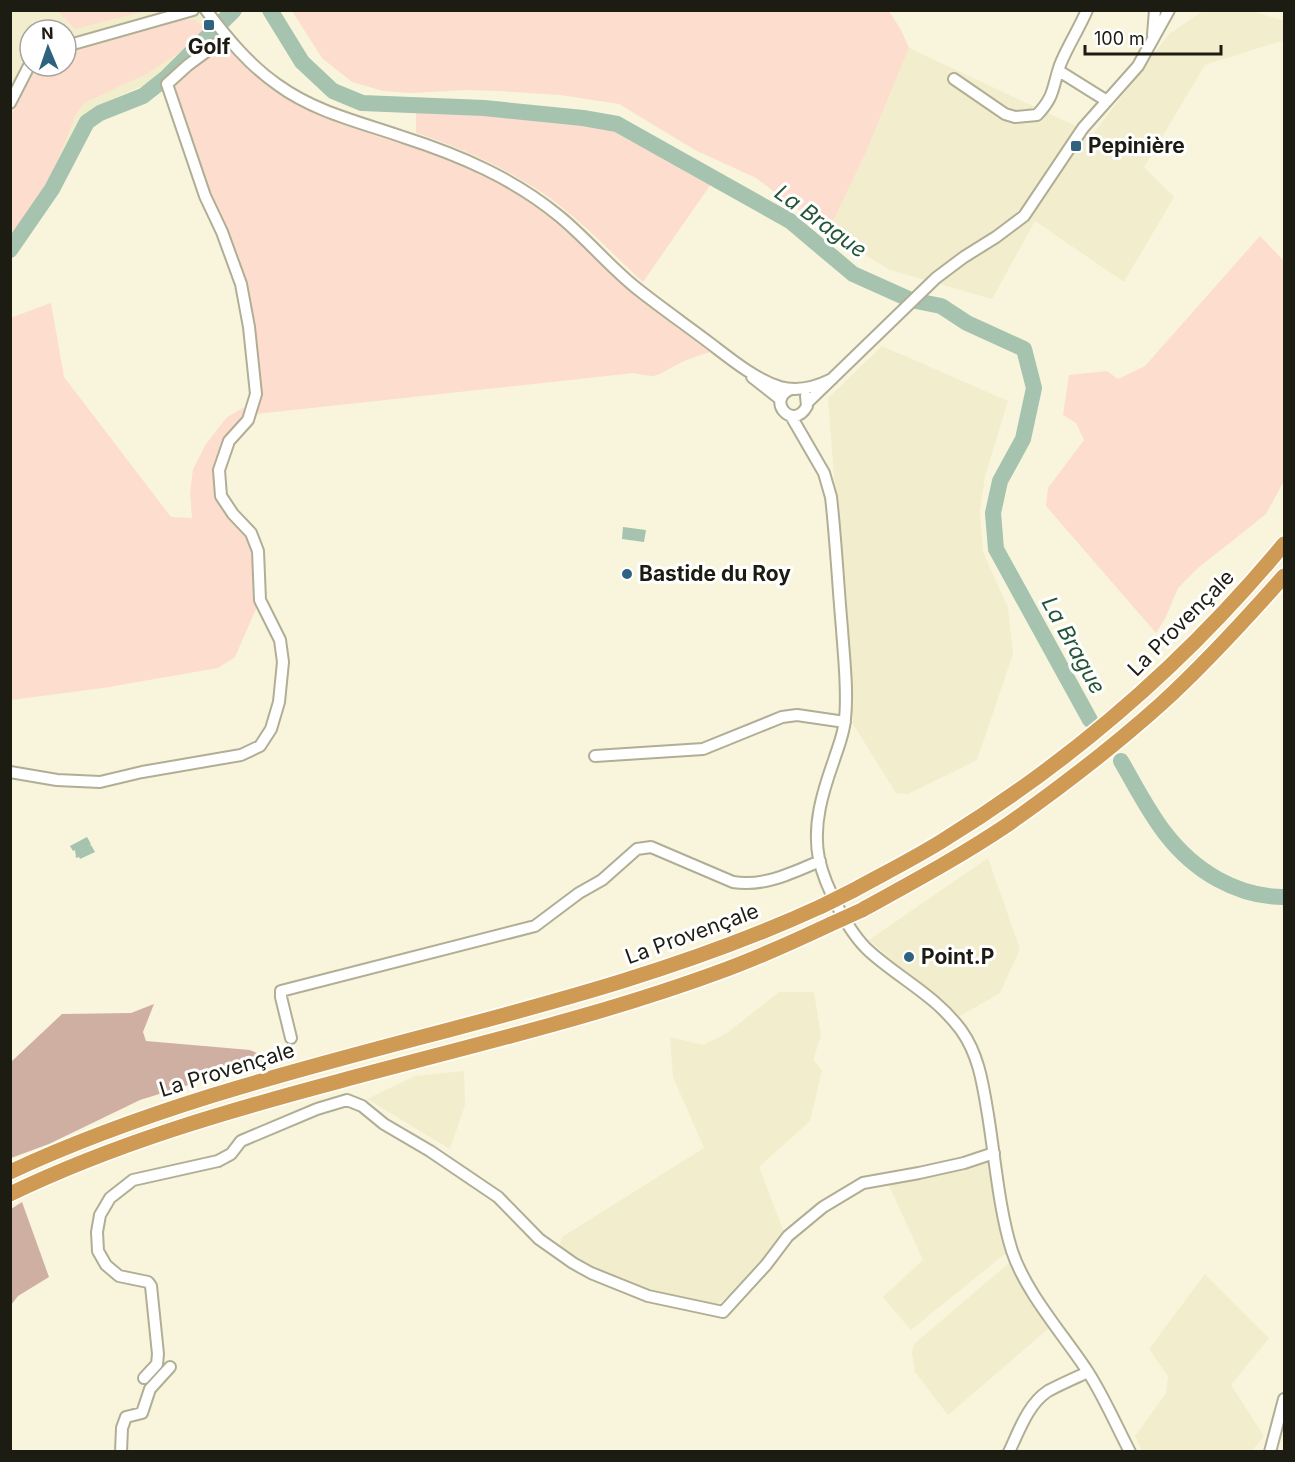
<svg xmlns="http://www.w3.org/2000/svg" width="1295" height="1462" font-family="Inter,sans-serif">
	<style>
		.built { fill: #f2edcc; fill-rule: evenodd }
		.green { fill: #fcddce }
		.forest { fill: #cfafa1 }
		.water { fill: #a5c3ae }
		.lines { fill: none; stroke-linecap: round; stroke-linejoin: round }
		.river { stroke: #a5c3ae; stroke-width: 16 }
		.minor-casing { stroke: #b1ae96; stroke-width: 14 }
		.highway-casing { stroke: #fff; stroke-width: 18 }
		.minor { stroke: #fff; stroke-width: 10 }
		.highway { stroke: #cf9b54; stroke-width: 15 }
		.highway-bridge-casing { stroke: #fff; stroke-width: 18; stroke-linecap: butt }
		.highway-bridge { stroke: #cf9b54; stroke-width: 15 }
		.poi-dot { fill: #2f627f; stroke: #fff; stroke-width: 2 }
		.labels { text-anchor: middle; stroke-width: 6; stroke-linejoin: round; paint-order: stroke }
		.poi-label { font-size: 21px; font-weight: bold; fill: #1d1c13; stroke: #fff; text-anchor: start }
		.street-label { font-size: 21px; fill: #1d1c13; stroke: #fff }
		.water-label { font-size: 22px; font-style: italic; fill: #255538; stroke: #fff }
	</style>
	<rect width="100%" height="100%" fill="#f9f5dc"/>
	<path class="built" d="M11,11H201L210,27L195,45L164,71L142,86L112,99L100,113L87,122L52,189L11,250ZM30,30H66V66H30Z
		M1203,11H1253L1284,21V40L1205,65L1144,167L1174,197L1124,282L1035,221L992,299L890,270L828,232L866,152L909,48L1093,134L1169,34Z
		M882,346L1008,401L985,476L980,512L983,552L1008,608L1013,654L977,760L908,794L896,793L853,724L828,398Z
		M988,858L1020,949L1000,993L958,1017L869,940Z
		M779,992H814L821,1036L813,1060L822,1070L810,1121L759,1167L784,1232L745,1282L717,1305L675,1298L617,1280L559,1248L562,1237L704,1148L673,1077L670,1037L703,1045L727,1033Z
		M464,1071L465,1105L450,1149L367,1099L415,1076Z
		M988,1162L1006,1253L911,1330L883,1297L923,1260L888,1183Z
		M1009,1263L1049,1328L948,1415L915,1372L912,1353L914,1344Z
		M1205,1274L1269,1338L1231,1385L1264,1436L1252,1451H1142L1135,1436L1166,1393L1168,1376L1149,1349Z"/>
	<path class="green" d="M58,11H145L75,29Z
		M292,11H889L901,30L909,48L866,152L828,232L756,178L695,150L619,104L560,95L498,91L466,90L411,93L383,91L352,82L322,58Z
		M182,20H194L202,25L205,32L202,38L146,74L84,103L76,114L53,172L11,238V117L28,78L36,66H66V54Z
		M222,46L229,49C249,71 272,92 299,105C363,138 435,147 498,182C544,208 579,244 617,279C646,306 678,328 710,352C698,356 685,360 674,366C655,377 657,378 634,373L256,414L260,401L254,357L250,304L242,274L173,96L174,89L179,78Z
		M431,111L494,115L612,128L636,139L711,184L643,282C607,249 572,210 530,185C494,163 456,146 416,133V112Z
		M1260,236L1284,261V481L1266,514L1198,568L1178,588L1165,619L1156,633L1046,506L1048,488L1084,440L1076,423L1063,415L1069,375L1107,371L1118,379L1145,366Z
		M51,303L64,377L171,517L192,518L190,493L193,469L206,444L227,417L252,403L228,437L217,487L222,509L252,540L256,566V609L235,657L218,668L103,688L11,700L10,318Z"/>
	<path class="forest" d="M154,1004L143,1032L146,1041L250,1050L272,1059L140,1100L49,1144L11,1158V1062L62,1014L131,1013Z
		M22,1202L49,1277L18,1296L11,1305V1209Z"/>
	<path class="water" d="M623,527L646,530L644,542L622,539Z
		M87,837L91,844L89,846L91,845L95,852L80,859L79,857L76,858L75,850L73,851L70,846Z"/>
	<g class="lines">
		<path class="river" d="M270,10L302,62L333,91L362,103L484,108L583,118L617,124L790,221L853,274L911,300L941,306L967,323L1024,349L1034,388L1023,439L1000,481L993,513L996,549L1090,720
			M10,250L52,189L87,122L100,113L143,96L167,77L234,10
			M1121,761C1135,785 1148,811 1165,833C1194,871 1237,897 1284,897"/>
		<g class="minor-casing">
			<path id="minor" d="M206,10C227,38 249,65 278,85C315,112 360,122 403,137C459,155 513,178 559,216C586,238 608,265 635,287C660,307 686,325 711,344C732,360 755,379 780,387C798,392 816,387 832,379
				M1153,35L1155,10
				M66,46L193,10
				M1059,71L1107,101
				M954,79L1005,114L1015,117L1037,115C1055,96 1052,88 1060,65C1067,47 1079,29 1087,10
				M10,103L30,64
				M752,377L780,399
				M791,389C765,400 793,432 807,406L806,396
				M808,402L936,278L964,257L996,237L1024,216L1083,128L1138,66L1169,10
				M791,416L824,473L831,497C836,541 838,585 842,629C844,659 848,690 845,719C844,734 838,747 834,760C823,791 812,825 819,859C825,886 848,932 869,951C900,979 935,995 961,1030C979,1055 983,1085 988,1115C995,1158 999,1210 1012,1251C1026,1293 1063,1334 1088,1372C1104,1397 1116,1425 1130,1452
				M595,756L703,749L782,717L797,715L845,722
				M10,772L57,780L100,782L142,772L241,755L260,746L271,729L279,702L283,662L280,640L260,600L258,551L251,533L233,514L221,496L219,470L229,441L248,420L256,394L249,327L241,284L222,232L205,196L167,84L188,65L226,37
				M291,1038L281,997V991L535,926L579,893L602,880L637,849L651,847L733,882C764,887 792,873 820,861
				M144,1378L157,1364L158,1354L151,1286L148,1282L119,1276L106,1265L98,1251L97,1232L100,1215L110,1198L133,1180L218,1161L231,1154L241,1141L317,1109L347,1100L362,1106L384,1124L430,1151L498,1197L539,1239L573,1263L591,1273L648,1296L723,1312L766,1265L788,1236L823,1207L863,1183L919,1173L964,1163L994,1153
				M121,1452L122,1428L126,1417L142,1413L150,1389L170,1367
				M1009,1452C1019,1431 1028,1404 1048,1391C1061,1384 1075,1378 1088,1372
				M1270,1452L1284,1399"/>
		</g>
		<g class="highway-casing">
			<path id="highway" d="M854,890C883,874 913,859 942,841C1072,761 1187,661 1284,544
				M862,910C911,883 961,856 1007,825C1061,787 1113,747 1161,704C1205,664 1245,620 1284,576
				M10,1172C270,1051 562,1026 822,906
				M10,1194C116,1143 227,1111 340,1081C469,1046 601,1016 727,969C762,956 797,940 831,924"/>
		</g>
		<use href="#minor" class="minor"/>
		<use href="#highway" class="highway"/>
		<g class="highway-bridge-casing">
			<path id="highway-bridge" d="M822,906L854,890
				M831,924L862,910"/>
		</g>
		<use href="#highway-bridge" class="highway-bridge"/>
	</g>
	<g class="poi-dot">
		<rect x="203" y="19" width="12" height="12" rx="3"/>
		<rect x="1070" y="140" width="12" height="12" rx="3"/>
		<circle cx="627" cy="574" r="6"/>
		<circle cx="909" cy="957" r="6"/>
	</g>
	<g class="labels">
		<g class="poi-label">
			<text x="209" y="54" text-anchor="middle">Golf</text>
			<text x="1088" y="153">Pepinière</text>
			<text x="639" y="581">Bastide du Roy</text>
			<text x="921" y="964">Point.P</text>
		</g>
		<g class="street-label">
			<text transform="translate(1181 623) rotate(-45)" y="7">La Provençale</text>
			<text transform="translate(692 934) rotate(-20)" y="7">La Provençale</text>
			<text transform="translate(227 1070) rotate(-17)" y="7">La Provençale</text>
		</g>
		<g class="water-label">
			<text transform="translate(821 221) rotate(36)" y="8">La Brague</text>
			<text transform="translate(1074 645) rotate(61)" y="8">La Brague</text>
		</g>
	</g>
	<rect width="1295" height="1462" fill="none" stroke="#1d1c13" stroke-width="24"/>
	<g transform="translate(48 48) rotate(358)"><circle r="28" fill="#ffffff" stroke="#a5a4a1" stroke-width="1.5"/>
	<path d="M0-4.5L10 22L0 15L-10 22Z" fill="#2f627f"/>
	<text y="-9" font-size="16" font-weight="bold" text-anchor="middle" fill="#1d1c13">N</text>
	</g>
	<path d="M1085 45v9h136v-9" fill="none" stroke="#1d1c13" stroke-width="3"/>
	<text x="1094" y="45" font-size="18" fill="#1d1c13" stroke="#ffffff" stroke-width="4.5" paint-order="stroke">100 m</text>
</svg>
